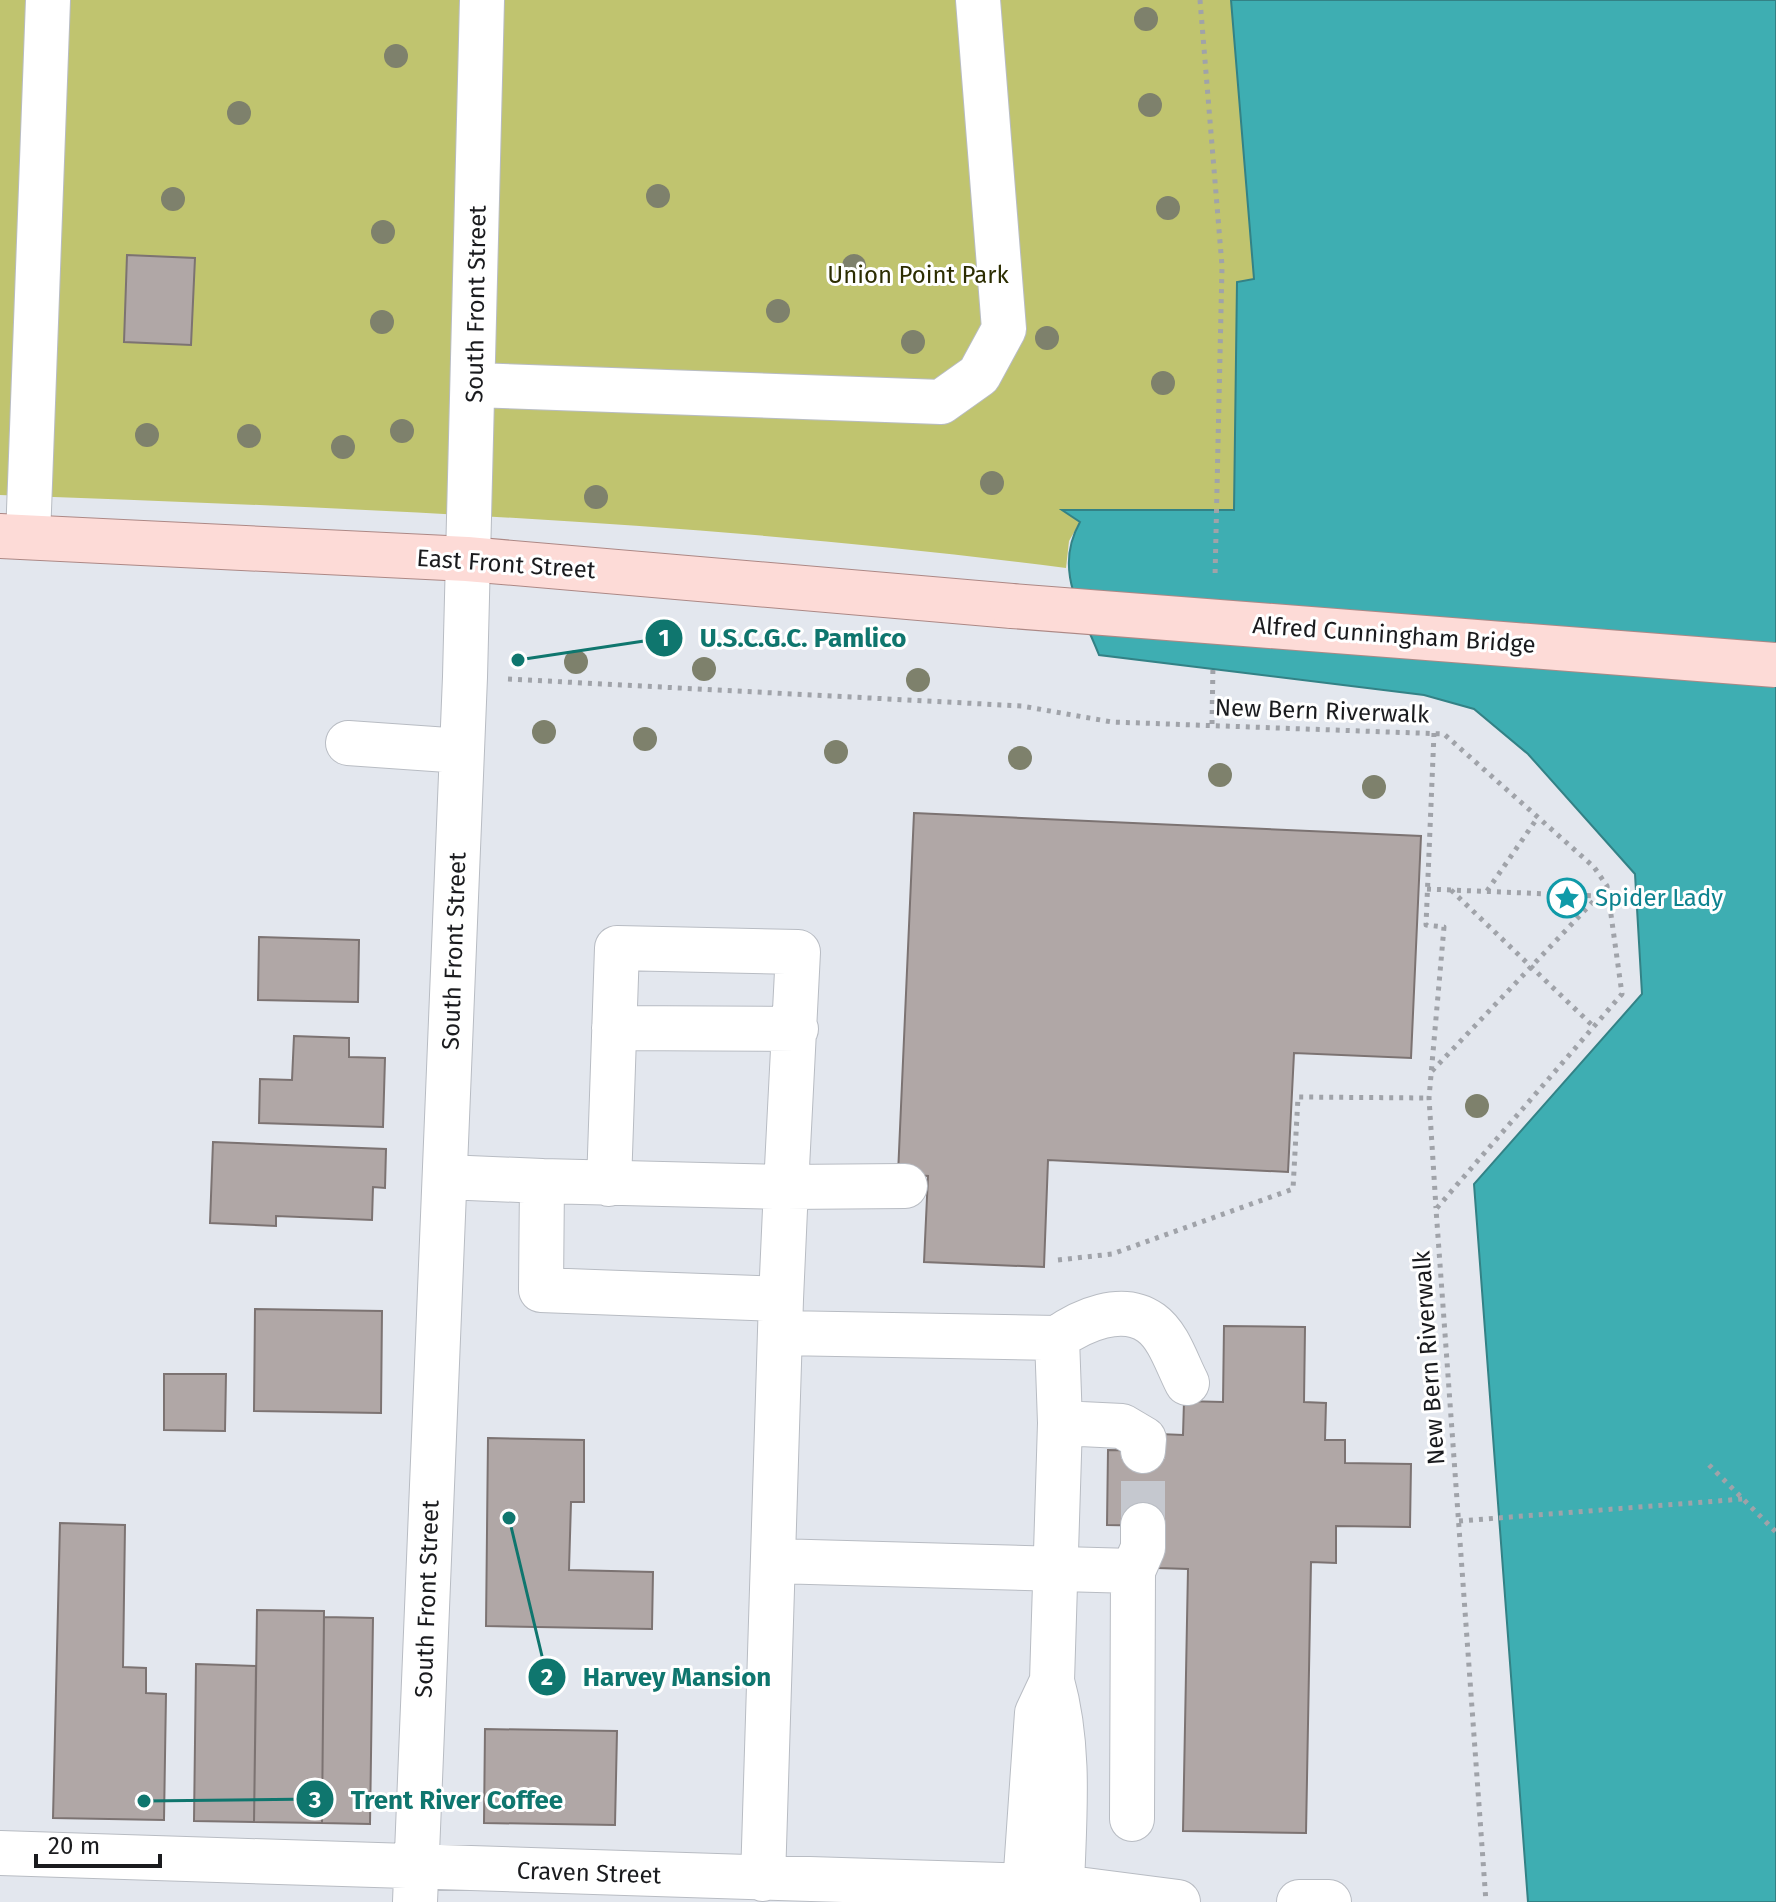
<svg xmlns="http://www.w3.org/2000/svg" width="1776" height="1902" font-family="'Fira Sans',sans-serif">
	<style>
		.green { fill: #c0c46f }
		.water { fill: #3eaeb2; stroke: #338286; stroke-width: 2 }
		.building { fill: #b0a7a6; stroke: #7c7372; stroke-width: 2 }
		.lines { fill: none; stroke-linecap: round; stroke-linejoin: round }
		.minor-tunnel { stroke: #c5c8cf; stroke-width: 44; stroke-dasharray: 44 22; stroke-linecap: butt }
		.minor-casing { stroke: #b8bcc3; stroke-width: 46 }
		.major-casing { stroke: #ad8885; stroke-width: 46 }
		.path { stroke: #a0a3a9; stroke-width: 5; stroke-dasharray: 4 6; stroke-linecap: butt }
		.minor { stroke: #fff; stroke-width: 44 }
		.major { stroke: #fddbd7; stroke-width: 44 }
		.major-bridge-casing { stroke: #ad8885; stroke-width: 46; stroke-linecap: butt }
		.major-bridge { stroke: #fddbd7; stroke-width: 44 }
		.tree { fill: #7e816c }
		.labels { text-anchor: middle; stroke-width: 6; stroke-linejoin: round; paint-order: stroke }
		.park-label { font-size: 24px; fill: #2c2d01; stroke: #fff }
		.street-label { font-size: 24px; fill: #1a1b1e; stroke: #fff }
		.culture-label { font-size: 24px; fill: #0d838f; stroke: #fff; text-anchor: start }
		.leader { fill: none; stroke: #0f766e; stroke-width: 3 }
		.callout-dot { fill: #0f766e; stroke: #fff; stroke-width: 3 }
		.mark-label { font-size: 24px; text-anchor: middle; font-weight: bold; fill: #fff }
		.callout-label { font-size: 26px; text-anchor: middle; font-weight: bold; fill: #0f766e; stroke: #fff; stroke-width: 6; stroke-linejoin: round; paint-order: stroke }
	</style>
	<rect width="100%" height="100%" fill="#e3e7ee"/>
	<path class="green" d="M0,0H1231L1255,280L1237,283L1234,511L1064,510L1080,522L1069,541L1066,568C712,522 356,508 0,495Z"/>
	<path class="water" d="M1231,0H1776V1902H1528L1474,1184L1642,994L1635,874L1528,754L1474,709L1424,695L1099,655C1081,609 1053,570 1080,522L1062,510H1234L1237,282L1254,279Z"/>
	<path class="building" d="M127,255L195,258L191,345L124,342Z
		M914,813L1421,836L1411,1058L1294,1053L1288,1172L1048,1160L1044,1267L924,1262L928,1176L898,1174Z
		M259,937L359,940L358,1002L258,1000Z
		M294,1036L349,1038V1057L385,1058L383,1127L259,1123L260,1079L292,1080Z
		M213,1142L386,1149L385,1188L373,1187L372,1220L276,1216V1226L210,1223Z
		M255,1309L382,1311L381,1413L254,1411Z
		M1224,1326L1305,1327L1304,1402L1326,1403L1325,1440H1345V1463L1411,1464L1410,1527L1336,1526V1563L1311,1562L1306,1833L1183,1831L1188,1569L1158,1568L1159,1526L1107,1525L1108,1450L1160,1451V1434L1183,1435L1184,1401L1223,1402Z
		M164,1374H226L225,1431L164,1430Z
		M488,1438L584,1440V1502H571L569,1570L653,1572L652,1629L486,1626Z
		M60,1523L125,1525L123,1667L146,1668V1693L166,1694L164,1820L53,1818Z
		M257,1610L324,1611L322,1823L254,1822Z
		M324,1617L373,1618L370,1824L322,1823Z
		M196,1664L256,1666L254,1822L194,1821Z
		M485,1729L617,1731L615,1825L484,1823Z"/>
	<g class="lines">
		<path class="minor-tunnel" d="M1143,1525V1451"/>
		<g class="minor-casing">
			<path id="minor" d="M474,385L941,402L979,375L1004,329L978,0
				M28,537L48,0
				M348,743L462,751
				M614,1028L796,1029
				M445,1177L542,1181L541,1290L781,1299L763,1879
				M542,1181L786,1187L781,1299
				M609,1184L617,948L798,952L786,1187L905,1186
				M781,1333L1057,1338C1081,1321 1122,1302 1151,1323C1169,1336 1177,1364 1187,1383
				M1060,1423L1122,1426L1144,1439L1143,1451
				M774,1561L1133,1571L1132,1819
				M1133,1571L1143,1548V1525
				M1052,1681L1060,1423L1057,1338
				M0,1853L1062,1887L1178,1902
				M1025,1886L1037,1713L1052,1681C1071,1749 1064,1818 1062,1887
				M415,1902L465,677L482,0
				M1299,1902H1329"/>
		</g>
		<g class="major-casing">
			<path id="major" d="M0,536L467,559L1012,606"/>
		</g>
		<path class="path" d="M1200,0L1222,266L1215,578
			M508,679L1022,706L1112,722L1444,734L1594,867L1607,886L1622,994L1436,1209L1486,1902
			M1212,724L1213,664
			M1434,733L1426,925L1444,927L1429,1098L1436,1208
			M1427,889L1598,896
			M1451,890L1594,1027
			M1487,891L1538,817
			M1432,1071L1607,887
			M1058,1260L1112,1254L1293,1189L1298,1097L1429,1098
			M1709,1465L1776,1532
			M1459,1521L1743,1499"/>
		<use href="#minor" class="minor"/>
		<use href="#major" class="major"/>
		<g class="major-bridge-casing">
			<path id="major-bridge" d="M1012,606L1776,665"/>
		</g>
		<use href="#major-bridge" class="major-bridge"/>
	</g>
	<g class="tree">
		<circle cx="1146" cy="19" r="12"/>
		<circle cx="396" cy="56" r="12"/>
		<circle cx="1150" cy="105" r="12"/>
		<circle cx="239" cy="113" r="12"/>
		<circle cx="658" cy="196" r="12"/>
		<circle cx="173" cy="199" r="12"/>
		<circle cx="1168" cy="208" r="12"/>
		<circle cx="383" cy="232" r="12"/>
		<circle cx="854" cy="266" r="12"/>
		<circle cx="778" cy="311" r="12"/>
		<circle cx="382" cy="322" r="12"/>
		<circle cx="1047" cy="338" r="12"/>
		<circle cx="913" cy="342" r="12"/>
		<circle cx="1163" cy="383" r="12"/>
		<circle cx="402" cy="431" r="12"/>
		<circle cx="147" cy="435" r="12"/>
		<circle cx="249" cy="436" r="12"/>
		<circle cx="343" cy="447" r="12"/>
		<circle cx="992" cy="483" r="12"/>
		<circle cx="596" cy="497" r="12"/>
		<circle cx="576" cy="662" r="12"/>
		<circle cx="704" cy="669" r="12"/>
		<circle cx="918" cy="680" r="12"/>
		<circle cx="544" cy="732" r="12"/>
		<circle cx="645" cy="739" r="12"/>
		<circle cx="836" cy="752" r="12"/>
		<circle cx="1020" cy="758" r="12"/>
		<circle cx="1220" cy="775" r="12"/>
		<circle cx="1374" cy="787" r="12"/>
		<circle cx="1477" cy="1106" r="12"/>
	</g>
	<defs>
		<g id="sight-ring" transform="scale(2)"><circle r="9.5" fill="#fff" stroke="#0f9aa8" stroke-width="1.5"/><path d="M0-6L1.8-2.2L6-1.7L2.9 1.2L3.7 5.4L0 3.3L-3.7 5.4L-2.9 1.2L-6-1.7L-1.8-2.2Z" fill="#0f9aa8"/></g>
	</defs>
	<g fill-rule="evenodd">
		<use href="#sight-ring" x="1567" y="898"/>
	</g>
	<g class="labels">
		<g class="park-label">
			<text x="918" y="283">Union Point Park</text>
		</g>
		<g class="street-label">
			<text transform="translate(476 304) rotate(-89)" y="8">South Front Street</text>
			<text transform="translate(506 564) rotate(4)" y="8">East Front Street</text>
			<text transform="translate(1394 635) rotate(4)" y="8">Alfred Cunningham Bridge</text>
			<text transform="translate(1322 711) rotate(2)" y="8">New Bern Riverwalk</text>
			<text transform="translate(454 951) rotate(-88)" y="8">South Front Street</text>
			<text transform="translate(1429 1358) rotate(-94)" y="8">New Bern Riverwalk</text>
			<text transform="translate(427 1599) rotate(-88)" y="8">South Front Street</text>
			<text transform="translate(589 1873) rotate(2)" y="8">Craven Street</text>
		</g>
		<g class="culture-label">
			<text x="1595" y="906">Spider Lady</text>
		</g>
	</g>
	<path class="leader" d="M518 660L664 638M509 1518L547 1677M144 1801L315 1799"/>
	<g class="callout-dot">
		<circle cx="518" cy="660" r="8"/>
		<circle cx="509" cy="1518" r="8"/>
		<circle cx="144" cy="1801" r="8"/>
		<circle cx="664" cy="638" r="20"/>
		<circle cx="547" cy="1677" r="20"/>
		<circle cx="315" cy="1799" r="20"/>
	</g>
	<g class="mark-label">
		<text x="664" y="646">1</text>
		<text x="547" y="1685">2</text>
		<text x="315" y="1808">3</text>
	</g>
	<g class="callout-label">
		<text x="803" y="647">U.S.C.G.C. Pamlico</text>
		<text x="677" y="1686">Harvey Mansion</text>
		<text x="457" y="1809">Trent River Coffee</text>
	</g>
	<path d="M36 1854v12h124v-12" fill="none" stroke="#1a1b1e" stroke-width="4"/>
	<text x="48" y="1854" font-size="24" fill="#1a1b1e" stroke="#ffffff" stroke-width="6" paint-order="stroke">20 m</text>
</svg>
